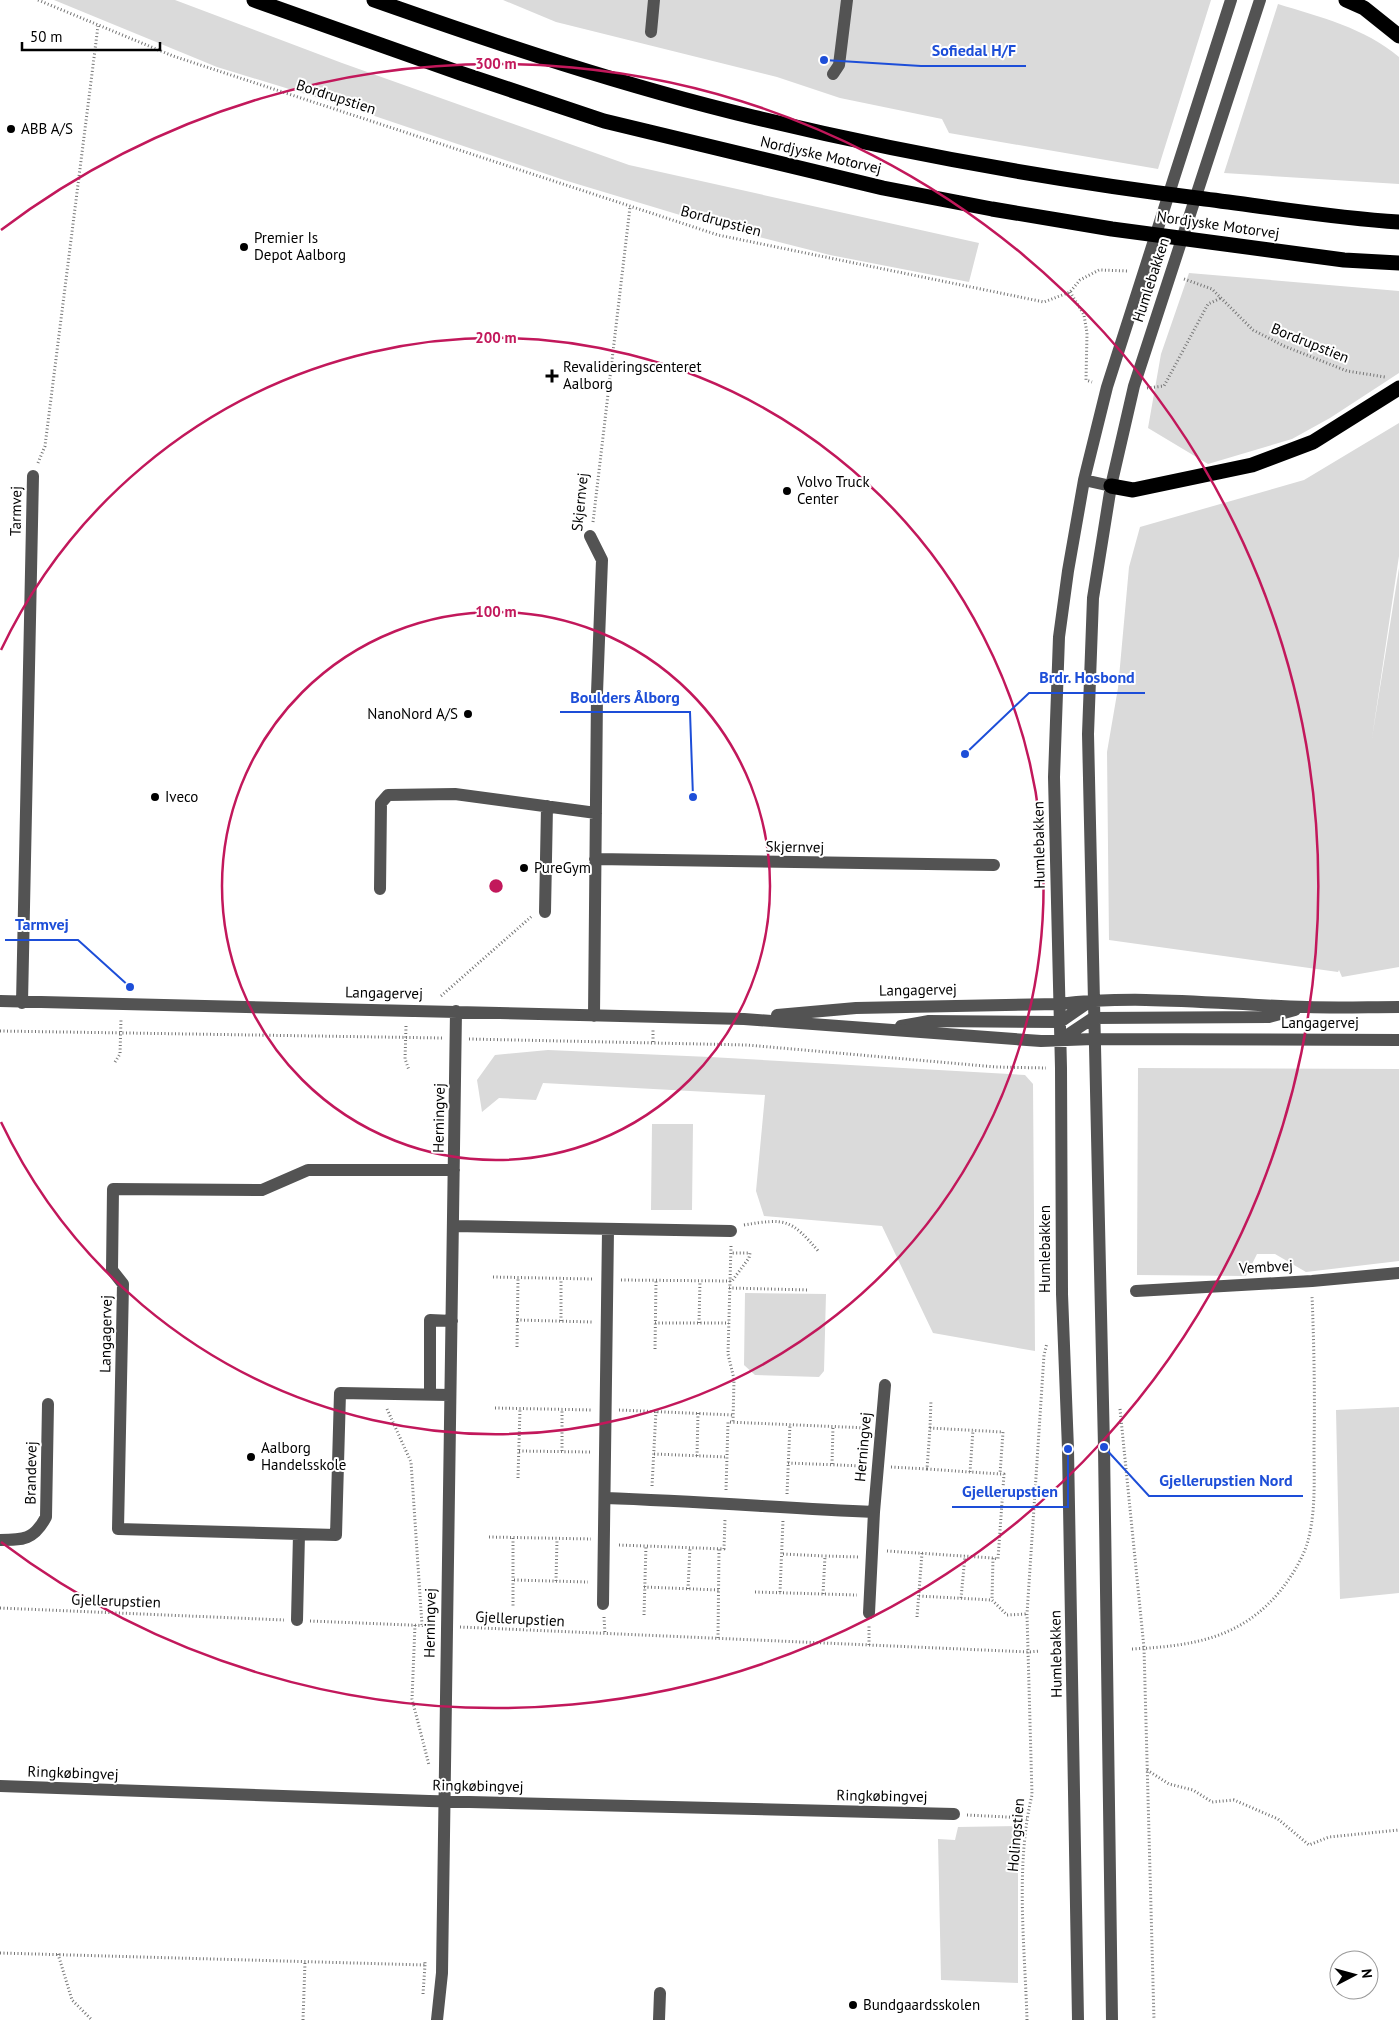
<svg xmlns="http://www.w3.org/2000/svg" width="1399" height="2020" font-family="'PT Sans',sans-serif">
	<style>
		.green { fill: #dadada }
		.lines { fill: none; stroke-linecap: round; stroke-linejoin: round }
		.path { stroke: #757575; stroke-width: 3; stroke-dasharray: 1 2.5; stroke-linecap: butt }
		.minor { stroke: #535353; stroke-width: 12 }
		.highway { stroke: #000; stroke-width: 15 }
		.ring { fill: none; stroke: #c2185b; stroke-width: 2.5 }
		.poi-dot { fill: #000; stroke: #fff; stroke-width: 2 }
		.labels { text-anchor: middle; stroke-width: 4; stroke-linejoin: round; paint-order: stroke }
		.street-label { font-size: 15px; fill: #000; stroke: #fff }
		.poi-label { font-size: 15px; fill: #000; stroke: #fff; text-anchor: start }
		.centre { fill: #c2185b; stroke: #fff; stroke-width: 2.5 }
		.ring-label { font-size: 15px; text-anchor: middle; font-weight: bold; fill: #c2185b; stroke: #fff; stroke-width: 4; stroke-linejoin: round; paint-order: stroke }
		.leader { fill: none; stroke: #1d4ed8; stroke-width: 2 }
		.callout-dot { fill: #1d4ed8; stroke: #fff; stroke-width: 2 }
		.callout-label { font-size: 16px; text-anchor: middle; font-weight: bold; fill: #1d4ed8; stroke: #fff; stroke-width: 4; stroke-linejoin: round; paint-order: stroke }
	</style>
	<rect width="100%" height="100%" fill="#fff"/>
	<path class="green" d="M54,0H175L342,63L629,165L979,243L969,282L830,255L723,228L564,180L348,107L217,67Z
		M503,0H1211L1158,169L949,133L942,119L840,98L777,77L556,22Z
		M1278,4C1320,17 1365,28 1399,57V184L1224,173Z
		M1189,273L1399,291V373L1330,418L1292,439L1208,464L1148,428L1161,354Z
		M1399,423V556L1372,738L1399,568V967L1342,977L1339,970L1338,972L1109,940L1107,752L1118,688L1129,567L1140,527L1304,480Z
		M548,1050L710,1057L1025,1075L1033,1084L1035,1351L933,1333L882,1226L764,1216L756,1191L765,1095L543,1083L536,1100L499,1098L482,1112L477,1080L495,1055Z
		M1138,1068L1399,1069V1261L1306,1272L1275,1254H1257L1246,1276L1137,1275Z
		M652,1124H693L692,1210H651Z
		M745,1293L826,1294L824,1371L819,1377L755,1375L744,1365Z
		M1399,1407V1593L1340,1599L1336,1410Z
		M1018,1826V1983L941,1980L938,1839L955,1840L958,1827Z"/>
	<g class="lines">
		<path class="path" d="M38,0L173,56L718,235L1044,302L1070,292L1080,280L1099,270L1129,271
			M1184,279L1212,289L1253,330L1284,346L1347,371L1385,377
			M1070,292L1084,315L1087,333L1086,380L1092,382
			M1147,388L1164,386L1208,304L1221,298
			M38,463L45,446L98,26
			M593,522L630,207
			M441,996L532,916
			M406,1026L405,1059L409,1070
			M0,1031L442,1038
			M469,1039L747,1045L996,1067L1046,1068
			M653,1042V1030
			M115,1062L120,1054L121,1019
			M744,1225C786,1218 791,1219 819,1252
			M731,1246L728,1354L734,1379L733,1422
			M493,1277L592,1279
			M621,1280L732,1281L749,1258L750,1253H731
			M729,1288L809,1290
			M517,1320L592,1322
			M561,1321V1279
			M655,1323H729
			M699,1323L700,1281
			M517,1347L518,1279
			M655,1349L656,1280
			M495,1408L593,1410
			M387,1409L411,1462L422,1625
			M1120,1409L1144,1648L1154,2020
			M619,1410L733,1415
			M930,1428L931,1400
			M863,1442L864,1428
			M519,1451L591,1452
			M562,1451V1409
			M654,1454L727,1457
			M697,1456L698,1413
			M788,1463L863,1466
			M832,1464L833,1426
			M891,1467L927,1469L930,1428L1003,1432L1000,1474H1004L998,1559L993,1558L992,1600L1007,1615L1027,1614
			M927,1469L1000,1474
			M970,1472L973,1430
			M518,1478L520,1408
			M652,1486L656,1411
			M726,1490L728,1422L868,1428
			M787,1494L790,1424
			M489,1537L591,1539
			M513,1538V1608
			M619,1545L724,1549L725,1519
			M887,1551L993,1558
			M783,1554L825,1556
			M514,1580L588,1582
			M556,1581L557,1539
			M644,1587L719,1590
			M688,1589L690,1547
			M755,1592L857,1595
			M780,1592L783,1520
			M823,1594L825,1556L859,1557
			M919,1596L992,1600
			M961,1598L965,1556
			M0,1608L284,1620
			M644,1615L646,1545
			M604,1617L605,1634
			M917,1617L922,1553
			M310,1621L434,1626
			M415,1625L412,1699L429,1765
			M460,1627L1029,1652L1040,1651
			M718,1638L719,1549
			M869,1645V1626
			M1132,1649C1192,1646 1241,1639 1281,1590C1292,1576 1303,1558 1308,1541C1316,1510 1314,1478 1314,1446C1315,1396 1314,1345 1312,1295
			M1147,1770L1169,1784L1193,1790L1212,1802L1234,1800L1278,1819L1309,1845L1329,1837L1399,1830
			M967,1815L1027,1818
			M0,1953L425,1965V1961
			M58,1954L72,2000L92,2020
			M423,1994L425,1965
			M303,2020L305,1962
			M1027,2020C1025,1948 1015,1865 1032,1795L1027,1614L1044,1355L1047,1343"/>
		<path class="minor" d="M651,32L654,0
			M833,74L839,65L847,0
			M1084,480L1111,486
			M590,536L602,560L597,693L594,1016
			M595,859L994,865
			M380,889L381,803L388,795L455,794L596,813
			M545,912L547,806
			M0,1001L744,1019L1041,1041L1093,1039L1399,1040
			M22,1003L33,476
			M777,1015L856,1008L1059,1004C1142,994 1224,1005 1307,1007C1338,1008 1368,1007 1399,1007
			M901,1026L929,1021L1060,1022L1089,1002
			M1060,1040L1093,1018L1269,1017L1295,1010
			M453,1226L731,1231
			M1136,1291L1312,1281L1399,1273
			M430,1394V1320L452,1321
			M450,1395L340,1393L336,1535L118,1529L123,1284L112,1270L113,1189L262,1190L308,1170H454
			M605,1498C695,1501 784,1508 874,1512
			M0,1540C23,1540 34,1540 46,1517L48,1404
			M603,1604L608,1230
			M869,1613L874,1512L885,1385
			M297,1620L299,1534
			M0,1786L429,1801L954,1814
			M437,2020L442,1973L456,1011
			M659,2020L660,1993
			M1078,2020L1068,1449L1062,1294L1061,1068L1054,777L1059,637L1068,571L1084,480L1107,387L1231,0
			M1112,2020L1104,1447L1088,734L1093,598L1111,486L1134,386L1260,0"/>
		<path class="highway" d="M254,0L460,73L604,121L883,188L992,209L1112,229L1344,260L1399,263
			M374,0C499,44 624,86 753,117C902,153 1053,180 1205,199C1269,207 1334,218 1399,222
			M1346,0L1364,8L1399,36
			M1111,486L1133,490L1252,465L1313,442L1399,388"/>
	</g>
	<g class="ring">
		<circle cx="496" cy="886" r="274"/>
		<path d="M1 650A548 548 0 1 1 1 1122"/>
		<path d="M1 230A822 822 0 1 1 1 1542"/>
	</g>
	<g class="poi-dot">
		<circle cx="11" cy="129" r="5"/>
		<circle cx="244" cy="247" r="5"/>
		<path d="M549.5 368.5h5v5h5v5h-5v5h-5v-5h-5v-5h5z"/>
		<circle cx="787" cy="491" r="5"/>
		<circle cx="468" cy="714" r="5"/>
		<circle cx="155" cy="797" r="5"/>
		<circle cx="524" cy="868" r="5"/>
		<circle cx="251" cy="1457" r="5"/>
		<circle cx="853" cy="2005" r="5"/>
	</g>
	<g class="labels">
		<g class="street-label">
			<text transform="translate(336 97) rotate(18)" y="5">Bordrupstien</text>
			<text transform="translate(821 155) rotate(13)" y="5">Nordjyske Motorvej</text>
			<text transform="translate(721 221) rotate(15)" y="5">Bordrupstien</text>
			<text transform="translate(1218 225) rotate(8)" y="5">Nordjyske Motorvej</text>
			<text transform="translate(1151 280) rotate(-72)" y="5">Humlebakken</text>
			<text transform="translate(1310 343) rotate(22)" y="5">Bordrupstien</text>
			<text transform="translate(580 502) rotate(-84)" y="5">Skjernvej</text>
			<text transform="translate(16 511) rotate(-89)" y="5">Tarmvej</text>
			<text transform="translate(1039 845) rotate(-91)" y="5">Humlebakken</text>
			<text transform="translate(795 847) rotate(1)" y="5">Skjernvej</text>
			<text transform="translate(918 990) rotate(-1)" y="5">Langagervej</text>
			<text transform="translate(384 993) rotate(1)" y="5">Langagervej</text>
			<text x="1320" y="1028">Langagervej</text>
			<text transform="translate(439 1118) rotate(-89)" y="5">Herningvej</text>
			<text transform="translate(1045 1249) rotate(-90)" y="5">Humlebakken</text>
			<text transform="translate(1266 1267) rotate(-3)" y="5">Vembvej</text>
			<text transform="translate(106 1334) rotate(-89)" y="5">Langagervej</text>
			<text transform="translate(863 1447) rotate(-85)" y="5">Herningvej</text>
			<text transform="translate(31 1473) rotate(-89)" y="5">Brandevej</text>
			<text transform="translate(116 1601) rotate(2)" y="5">Gjellerupstien</text>
			<text transform="translate(520 1619) rotate(3)" y="5">Gjellerupstien</text>
			<text transform="translate(430 1623) rotate(-89)" y="5">Herningvej</text>
			<text transform="translate(1056 1654) rotate(-91)" y="5">Humlebakken</text>
			<text transform="translate(73 1773) rotate(2)" y="5">Ringkøbingvej</text>
			<text transform="translate(478 1786) rotate(1)" y="5">Ringkøbingvej</text>
			<text transform="translate(882 1796) rotate(1)" y="5">Ringkøbingvej</text>
			<text transform="translate(1016 1835) rotate(-85)" y="5">Holingstien</text>
		</g>
		<g class="poi-label">
			<text x="21" y="134">ABB A/S</text>
			<text x="254" y="243">Premier Is<tspan x="254" dy="17">Depot Aalborg</tspan></text>
			<text x="563" y="372">Revalideringscenteret<tspan x="563" dy="17">Aalborg</tspan></text>
			<text x="797" y="487">Volvo Truck<tspan x="797" dy="17">Center</tspan></text>
			<text x="458" y="719" text-anchor="end">NanoNord A/S</text>
			<text x="165" y="802">Iveco</text>
			<text x="534" y="873">PureGym</text>
			<text x="261" y="1453">Aalborg<tspan x="261" dy="17">Handelsskole</tspan></text>
			<text x="863" y="2010">Bundgaardsskolen</text>
		</g>
	</g>
	<circle cx="496" cy="886" r="8" class="centre"/>
	<g class="ring-label">
		<text x="496" y="69">300 m</text>
		<text x="496" y="343">200 m</text>
		<text x="496" y="617">100 m</text>
	</g>
	<path class="leader" d="M824 60L921 66H1026M965 754L1029 693H1145M693 797L690 712H560M130 987L78 940H5M1104 1447L1149 1496H1303M1068 1449L1068 1507H952"/>
	<g class="callout-dot">
		<circle cx="824" cy="60" r="5"/>
		<circle cx="965" cy="754" r="5"/>
		<circle cx="693" cy="797" r="5"/>
		<circle cx="130" cy="987" r="5"/>
		<circle cx="1104" cy="1447" r="5"/>
		<circle cx="1068" cy="1449" r="5"/>
	</g>
	<g class="callout-label">
		<text x="974" y="56">Sofiedal H/F</text>
		<text x="1087" y="683">Brdr. Hosbond</text>
		<text x="625" y="703">Boulders Ålborg</text>
		<text x="42" y="930">Tarmvej</text>
		<text x="1226" y="1486">Gjellerupstien Nord</text>
		<text x="1010" y="1497">Gjellerupstien</text>
	</g>
	<g transform="translate(1354 1975) rotate(84)"><circle r="24" fill="#ffffff" stroke="#999999"/>
	<path d="M0-4L9 19L0 12L-9 19Z" fill="#000000"/>
	<text y="-8" font-size="14" font-weight="bold" text-anchor="middle" fill="#000000">N</text>
	</g>
	<path d="M22 42v8h138v-8" fill="none" stroke="#000000" stroke-width="2.5"/>
	<text x="30" y="42" font-size="15" fill="#000000" stroke="#ffffff" stroke-width="4" paint-order="stroke">50 m</text>
</svg>
